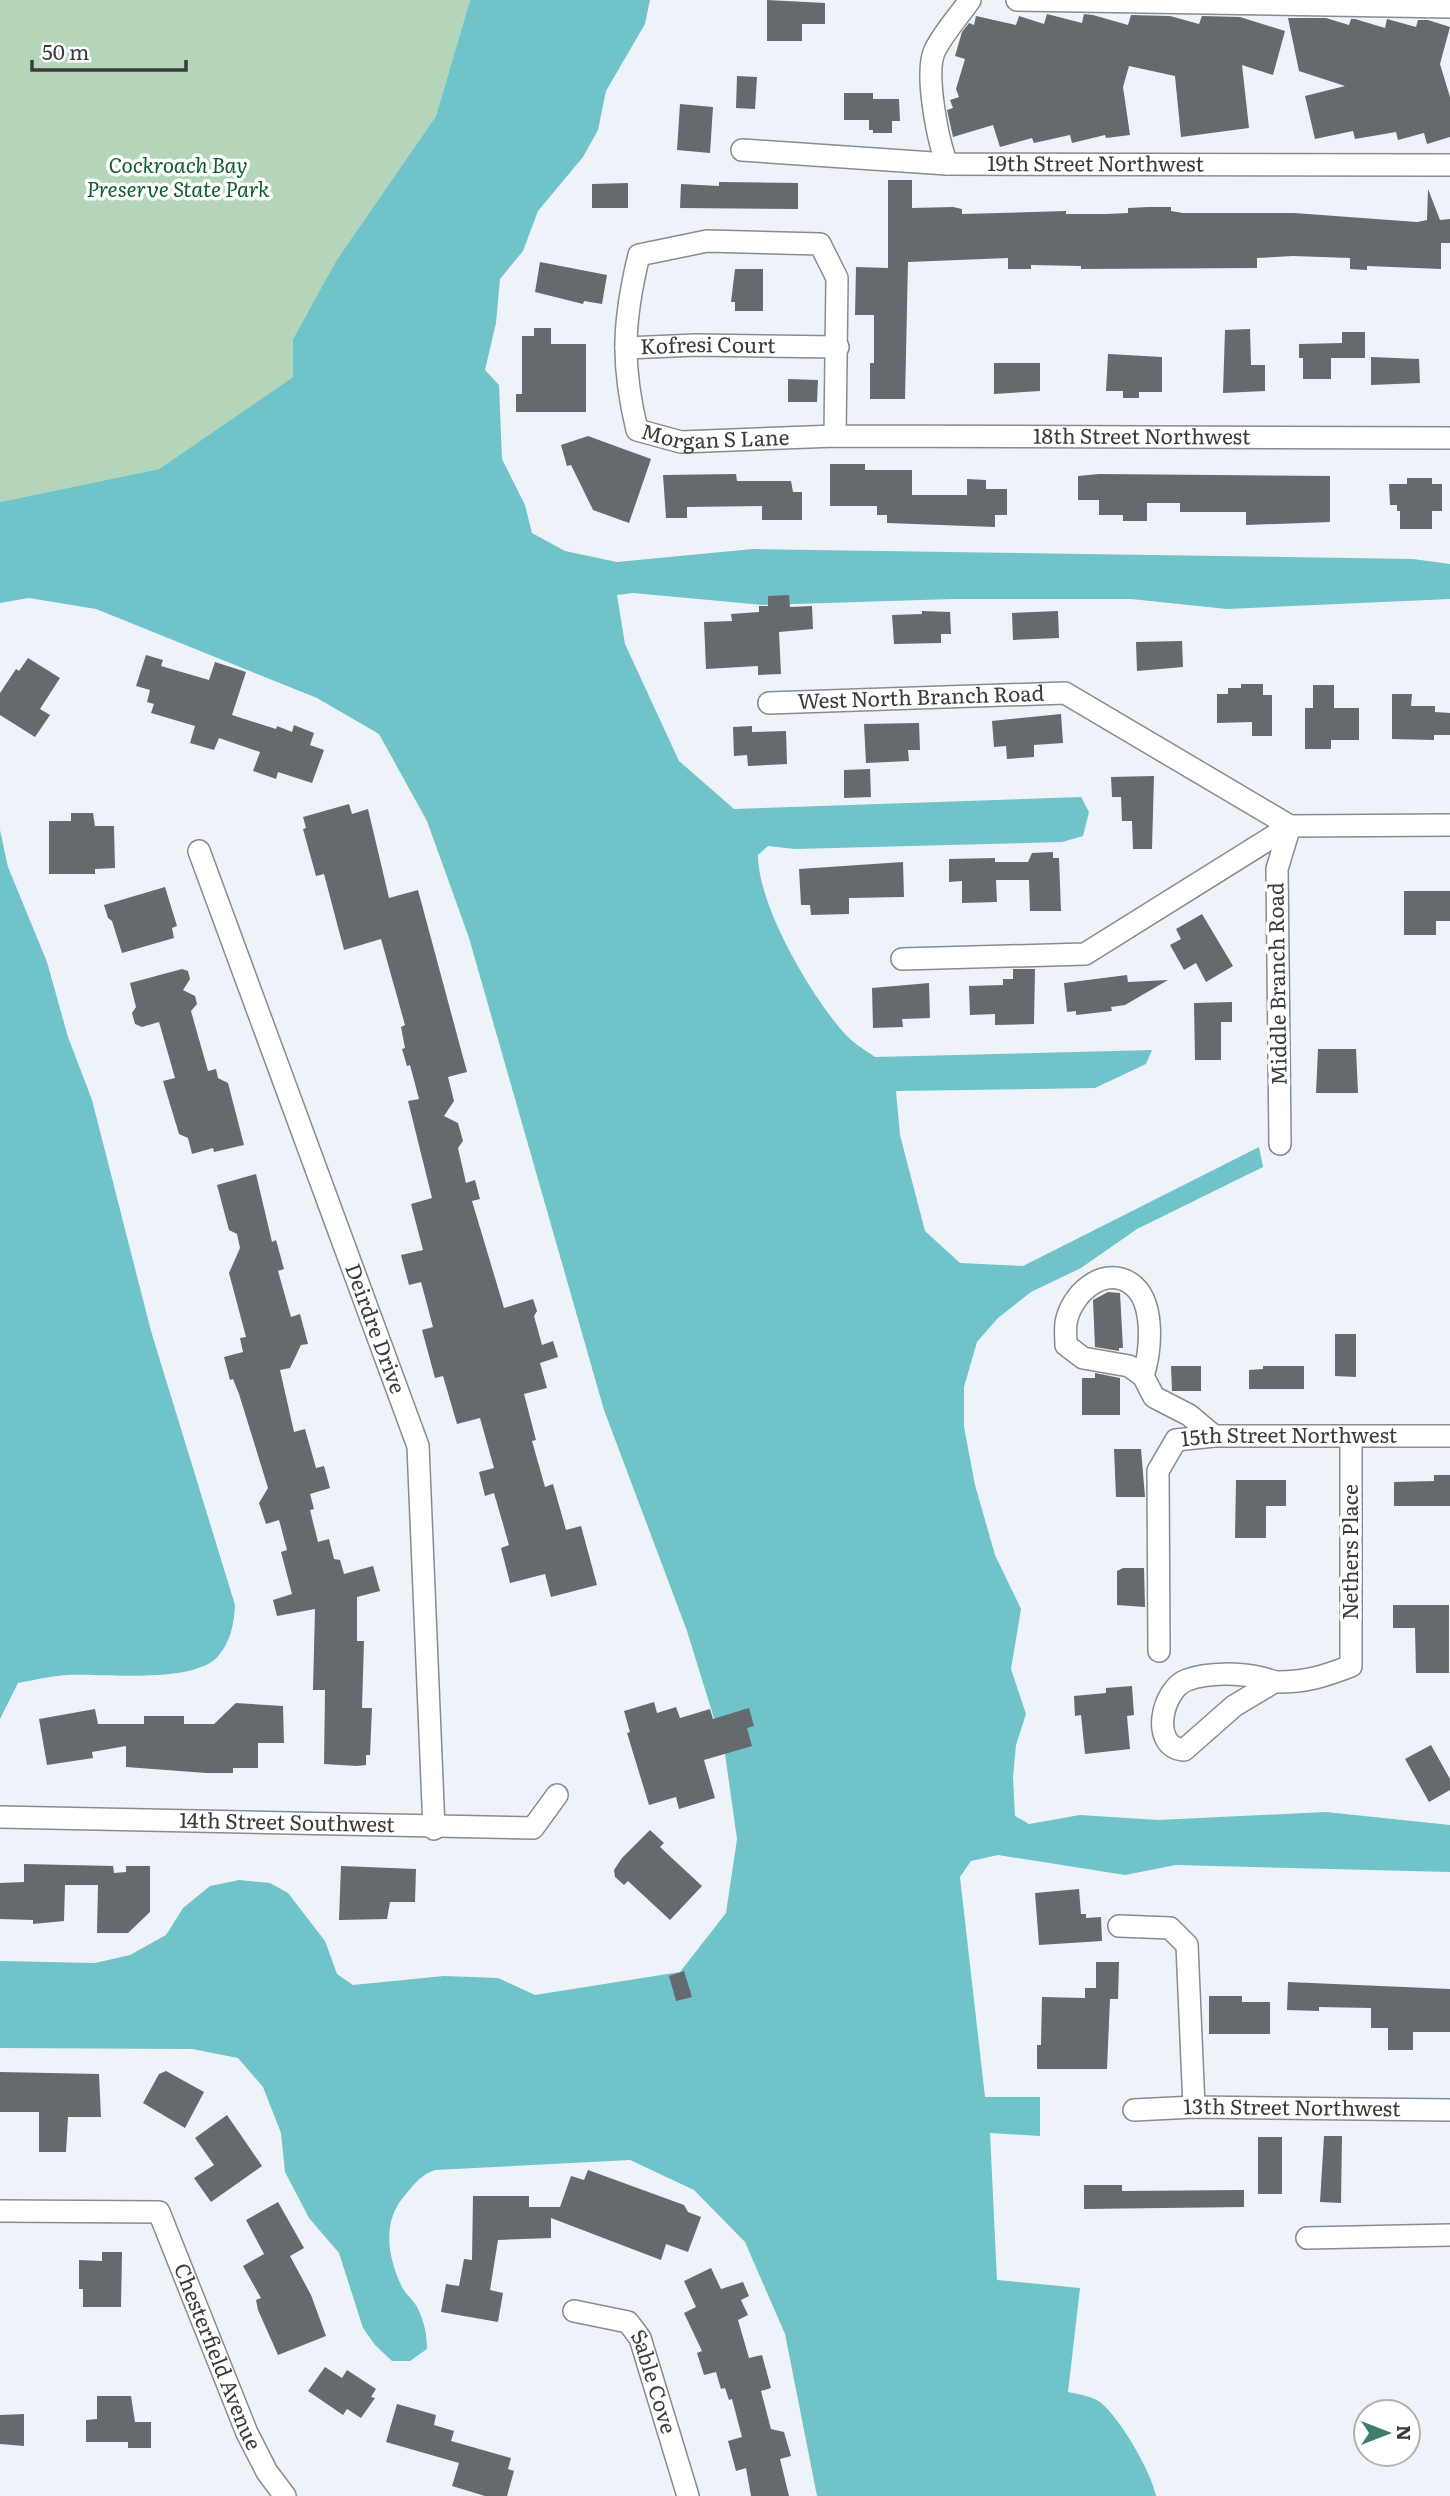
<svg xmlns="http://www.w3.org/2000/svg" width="1450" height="2496" font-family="Literata,serif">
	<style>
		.green { fill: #b4d5ba }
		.water { fill: #70c3c9 }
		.building { fill: #656a6e }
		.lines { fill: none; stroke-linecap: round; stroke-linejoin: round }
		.minor-casing { stroke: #878c91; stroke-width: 24 }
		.minor { stroke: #fff; stroke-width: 21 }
		.labels { text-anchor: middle; stroke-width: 7; stroke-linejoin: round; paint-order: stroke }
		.street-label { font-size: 21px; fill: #393b3d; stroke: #fff }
		.park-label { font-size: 21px; font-style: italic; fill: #0c5f2c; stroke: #fff }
	</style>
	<rect width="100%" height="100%" fill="#eef3f9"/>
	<path class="green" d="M0,0H470L436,116L336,261L293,339V377L159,469L0,502Z"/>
	<path class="water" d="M470,0H650L645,24L606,91L598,130L583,157L538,211L523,251L500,279L496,323L485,370L499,385L502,459L525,505L532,533L565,551L617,562L753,549L1413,559L1450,564V599L1227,609L1131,599H953L763,605L633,593L617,595L625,644L679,761L734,809L1081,797L1089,812L1083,836L1062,842L795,849L768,846L758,855C758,906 811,996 845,1034C853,1043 865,1050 875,1057L1152,1050L1146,1064L1095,1088L896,1091L900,1135L925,1231L960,1263L1023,1266L1259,1147L1263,1167L1137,1229L1081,1268L1031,1292L998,1318L977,1342L964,1387V1427L975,1485L995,1555L1021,1609L1011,1669L1026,1714L1016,1745L1013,1777L1015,1816L1029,1824L1080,1815L1158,1820L1326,1812L1450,1825V1872L1176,1865L1125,1875L998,1855L971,1861L960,1877L985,2097H1040V2136L990,2133L997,2280L1080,2288L1068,2392C1077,2394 1092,2396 1100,2402C1120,2418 1151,2471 1156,2496H817L785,2334L745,2242L694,2190L630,2160L435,2170C421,2175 415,2183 406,2194C382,2220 387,2254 401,2285C404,2293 413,2299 417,2307C424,2320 427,2334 427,2349L410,2361H392L375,2345L363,2328L339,2253L309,2218L285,2172L281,2133L263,2087L238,2058L192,2049L0,2048V1961L95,1963L130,1955L166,1935L183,1908L210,1886L239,1880L270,1883L288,1893L325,1941L337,1974L353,1985L444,1976L498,1978L535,1995L680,1972L726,1913L737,1839L725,1754L687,1631L604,1410L469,938L427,821L379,734L317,698L96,609L29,598L0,603V502L159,469L293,377V339L336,261L436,116Z
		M0,830L8,867L47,962L68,1037L92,1100L151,1331L235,1605C234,1623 231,1641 219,1655C196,1685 101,1673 67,1675C51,1676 34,1680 18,1683L0,1719Z"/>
	<path class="building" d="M767,0L825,3V24H802V41H767Z
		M1047,14L1082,23L1084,14L1093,15L1128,25L1131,15L1170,16L1199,24L1202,16L1240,17L1285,31L1273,75L1242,65L1249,128L1181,137L1175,76L1129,66L1123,87L1130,135L1106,138L1105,135L1072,143L1070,135L1034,143L1032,138L1000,147L993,125L953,137L947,110L953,108L950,100L959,97L956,89L965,59L955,56L962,32L969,23L974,25L976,16L1016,25L1019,16L1044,24Z
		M1288,18H1326L1349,25L1351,19H1355L1385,28L1387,19L1416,27L1418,20H1428L1450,27L1440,64L1450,97V137L1427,144L1424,133L1398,140L1396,132L1355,139L1353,131L1315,139L1305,96L1345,86L1299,71Z
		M737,76L757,77L755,109L736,108Z
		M844,93H873V99H899L900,121H892V133H873V130H869V120H844Z
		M680,104L713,107L710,153L677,150Z
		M888,180H912V208L953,207L962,209V214L1066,211V214H1106L1128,213V208L1148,207H1171V211L1183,213H1294L1417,222L1427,220L1428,189L1440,220L1450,219V243H1441V269L1367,266V270L1350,269V258L1293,256L1257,258V268L1081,269V266L1031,265V269H1008V258L908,262L905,399H870V363H874V315H855L856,267L888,268Z
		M719,182L798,183V209L680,208L681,184L719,186Z
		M628,183V208H592V184Z
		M540,262L607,275L602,304L584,301L583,304L535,292Z
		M735,269H763V311H735V302H731Z
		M534,328H551V344H586V412H516V394H522V336H534Z
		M1250,329L1251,365H1265V391L1223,393L1225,330Z
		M1342,332H1365V358H1331V379H1303V358H1299V344L1342,343Z
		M1108,354L1162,357V392H1139V398H1123V391H1106Z
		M1371,357L1419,359L1420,383L1371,385Z
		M994,363H1040V391L994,394Z
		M788,379L818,380L817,402H788Z
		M588,436L651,459L629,523L593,510L571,465L567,466L561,445Z
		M830,464H865V470H912V495H967V479L986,480V489H1007V515H995V527L887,523V515H877V506H830Z
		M736,474L737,481H791L793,492H802V520H762V506L687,507V518H666L663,475Z
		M1099,474L1330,476V522L1246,525V512H1180V503H1147V521H1123V515H1099V500H1078V476Z
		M1407,478H1432V484H1442V511H1432V529H1400V511H1397V505H1390L1389,484H1407Z
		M789,595L790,607L812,606L813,629L779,632L781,674L758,675V666L706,669L704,622L732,621L731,614L759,612V606H768V596Z
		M922,611L950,612L951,634H941V643L894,644L892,615L922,614Z
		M1058,611L1059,638L1013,640L1012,613Z
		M1182,641L1183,667L1137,671L1136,642Z
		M146,655L163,660L161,666L209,680L215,662L246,672L232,715L276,729L277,726L292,732L294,725L314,733L310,745L324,750L312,783L278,772L276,779L253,771L260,752L219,738L214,750L190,743L195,726L151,713L154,704L147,702L150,690L136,686Z
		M28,658L60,678L40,709L50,715L35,737L0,715V693L16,669L19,671Z
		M1241,684H1263V695H1272V736H1252V722L1217,723V694H1228V688H1241Z
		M1313,685H1334V708H1359V740H1331V749H1305V708H1313Z
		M1392,694H1412L1411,706H1435V712L1450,713V735H1434V740L1392,739Z
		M1061,714L1063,743L1034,745V757L1007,759L1006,746L994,747L992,721Z
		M919,723L920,750H908L909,761L866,763L864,724Z
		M752,726V732L786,731L787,764L748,766L747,755L734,756L733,727Z
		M870,769L871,797L844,798V770Z
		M1154,776L1152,849H1133L1132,821H1122L1121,797H1112L1111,777Z
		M349,804L352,814L368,809L389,898L418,890L467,1072L448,1077L454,1101L444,1116L458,1123L463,1141L458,1148L466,1183L475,1180L480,1199L472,1201L504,1308L533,1299L537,1311L534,1316L542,1345L553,1341L558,1357L540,1363L547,1388L524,1394L536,1440L532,1441L545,1487L553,1484L566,1530L581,1526L597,1585L551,1597L545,1574L510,1583L501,1548L509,1545L494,1493L485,1496L479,1472L494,1468L480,1418L457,1424L443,1376L435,1378L422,1330L433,1327L421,1282L409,1285L401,1255L423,1250L411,1204L432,1198L408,1101L419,1099L410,1065L407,1066L402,1049L405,1048L401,1027L405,1025L381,939L344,950L324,874L316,876L303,829L306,828L303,817Z
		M71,813H93L95,826H114L115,868L95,869V874H49V821H71Z
		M1053,852V858H1059L1061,911H1030L1029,880H996L997,902L962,903V881L949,882V859L995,858V862H1028L1032,853Z
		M903,862L904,897L849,898V914L811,915L810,905H801L799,869Z
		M165,887L177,926L172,928L174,938L122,953L112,921L108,918L104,905Z
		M1404,891H1450V921H1436V935H1404Z
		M1202,914L1233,966L1206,982L1196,963L1184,970L1170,945L1181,939L1176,929Z
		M182,969L188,971L190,979L183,990L195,996L197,1004L191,1011L208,1071L216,1069L218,1078L228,1083L244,1145L214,1152L213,1148L192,1154L188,1138L179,1134L163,1081L175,1078L159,1022L142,1027L135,1024L132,1013L136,1007L130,983Z
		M1013,969H1035L1034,1024L995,1025V1014L970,1015L969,986L1003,985V979H1013Z
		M1127,975L1128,982L1168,980L1125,1005L1111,1007L1112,1011L1076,1015V1011L1067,1012L1064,983Z
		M929,983L930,1018L902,1019L903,1027L873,1028L872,988Z
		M1232,1002V1022H1221V1060H1195L1194,1003Z
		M1318,1049H1356L1358,1093H1316Z
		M256,1174L272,1242L276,1240L284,1269L278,1271L291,1317L300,1314L308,1344L301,1345L290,1368L280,1370L294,1432L305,1429L316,1468L324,1466L330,1488L310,1494L314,1509L310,1510L318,1542L329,1539L334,1559L340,1560L344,1574L373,1566L380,1591L357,1597V1641H364L362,1708H372L370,1755H366V1765L357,1766L324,1764L325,1690H313L315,1609L277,1616L273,1600L292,1594L281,1552L287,1550L279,1520L266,1524L259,1503L268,1488L239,1394L233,1379L230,1380L224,1357L243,1352L240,1338L246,1337L229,1273L240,1248L237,1234L229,1230L217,1185Z
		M1108,1292L1120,1293L1123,1348H1119V1351L1095,1347L1093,1300Z
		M1335,1334H1356V1377L1335,1376Z
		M1171,1366H1201V1391H1172Z
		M1263,1366H1304V1389H1249V1370L1263,1369Z
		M1095,1373L1120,1378V1415H1082V1378H1095Z
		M1114,1449H1141L1145,1497H1116Z
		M1434,1475H1450V1506H1394V1482L1434,1481Z
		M1236,1480H1286V1506H1266V1538H1235Z
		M1123,1568H1144L1145,1607L1117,1605V1571Z
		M1393,1605H1449V1673H1416L1415,1628H1393Z
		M1132,1686L1134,1715L1127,1716L1130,1749L1085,1754L1081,1715L1075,1716L1074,1696L1106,1693V1688Z
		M654,1702L657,1713L676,1707L680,1718L710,1709L713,1719L749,1708L754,1726L747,1728L752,1746L704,1760L715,1798L679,1809L676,1797L649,1805L627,1733L630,1732L624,1711Z
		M236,1703L283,1706L284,1743H258V1768H233V1773H206L126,1767V1746L92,1752L93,1758L47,1765L39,1719L95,1709L98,1724H144V1716H184V1724H214Z
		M1431,1745L1450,1779V1790L1429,1802L1405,1759Z
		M650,1830L664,1843L660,1847L702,1886L670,1920L628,1881L624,1885L615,1877L614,1870L622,1858Z
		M24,1864L113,1866L114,1873L126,1872V1866H150V1912L128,1933H97L98,1885H65L64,1921L33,1924V1920L0,1919V1883L24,1882Z
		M341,1866L416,1869L415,1902H390L387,1919L339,1920Z
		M1079,1889L1081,1914H1086V1918L1101,1917L1102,1941L1039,1945L1035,1893Z
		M1096,1962H1119L1118,1999H1110L1107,2069H1037V2045H1041L1042,1997L1085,1998V1988H1096Z
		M684,1971L692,1997L676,2001L669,1976Z
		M1288,1982L1450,1989V2032H1413V2050H1388V2028H1371V2008L1319,2007V2011L1287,2010Z
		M1209,1996H1242V2002H1270V2034H1209Z
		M166,2071L204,2092L185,2128L143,2103L159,2074Z
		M0,2072L99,2074L101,2117H68L66,2152H39V2112H0Z
		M227,2115L262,2166L211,2202L194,2178L214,2165L195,2138Z
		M1324,2136H1342L1341,2203L1320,2202Z
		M1258,2137H1282V2194H1258Z
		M588,2170L684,2205L688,2212L701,2217L688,2252L666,2244L661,2260L551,2218V2238L498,2240L490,2290L503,2293L498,2322L441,2312L446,2284L459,2286L464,2259L472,2260L473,2196H529V2207H560L571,2176L584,2180Z
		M1084,2185H1122V2191L1244,2190V2207L1084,2209Z
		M278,2202L304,2248L290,2256L311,2295L326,2336L278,2355L258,2310L256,2300L261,2298L243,2266L264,2254L246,2220Z
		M102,2252H122L121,2307H83V2289H79V2260L102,2261Z
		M711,2268L721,2289L743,2282L749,2296L741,2300L748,2315L738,2320L749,2358L762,2355L771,2388L761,2391L771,2429L784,2432L791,2456L780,2459L789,2496H751L746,2468L736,2471L728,2441L742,2437L732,2399L729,2400L725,2388L721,2389L716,2372L704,2375L697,2353L702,2351L684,2313L696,2307L684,2281Z
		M325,2367L342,2378L347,2370L376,2389L371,2397L375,2398L361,2418L347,2409L343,2415L308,2391Z
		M97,2396H131L135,2422H151V2448H128V2442H86V2420L97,2419Z
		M397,2404L436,2415L434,2425L454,2431L451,2441L511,2458L508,2469L514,2471L507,2496H485L452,2486L459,2463L386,2442Z
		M24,2414V2446L0,2444V2415Z"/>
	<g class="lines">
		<g class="minor-casing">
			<g id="minor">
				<path d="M1017,0L1450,7"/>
				<path id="s1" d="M742,150L947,164L1450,165"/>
				<path d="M947,164C938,141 924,72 935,50C944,32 959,16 970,0"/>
				<path id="s2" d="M626,348L696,345L838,347"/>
				<path id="s3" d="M835,436L837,278L820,244L707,241L639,255C623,321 621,364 637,430L681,442L835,436L1450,438"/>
				<path id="s4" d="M769,703L1065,693L1290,826"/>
				<path d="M1290,826L1450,825"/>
				<path id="s5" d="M199,851L418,1446L434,1829"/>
				<path d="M902,959L1085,954L1290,826"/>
				<path d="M1280,1144L1277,869L1290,826"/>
				<path d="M1143,1376C1151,1351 1156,1300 1130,1283C1102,1265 1070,1296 1066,1323C1065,1330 1066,1338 1066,1345L1083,1358L1129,1366L1143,1376L1154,1397L1189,1415L1214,1436"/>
				<path id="s6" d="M1159,1651L1158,1471L1176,1440L1214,1436H1450"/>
				<path d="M1274,1682L1234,1706L1184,1750C1149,1747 1162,1689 1187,1680C1208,1672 1240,1673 1262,1678C1268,1679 1272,1682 1278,1682C1307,1682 1325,1676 1351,1666V1438"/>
				<path id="s7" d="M0,1817L533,1828L557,1795"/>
				<path d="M1119,1926L1170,1928L1187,1945L1194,2107"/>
				<path id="s8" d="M1134,2110L1194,2107L1450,2110"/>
				<path id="s9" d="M0,2211L159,2212L247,2433L267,2472L285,2496"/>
				<path d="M1307,2238L1450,2235"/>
				<path id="s10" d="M574,2311L628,2322L640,2338L688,2496"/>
			</g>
		</g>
		<use href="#minor" class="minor"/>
	</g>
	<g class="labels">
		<g class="street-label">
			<text dy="7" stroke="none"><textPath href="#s1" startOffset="354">19th Street Northwest</textPath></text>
			<text dy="7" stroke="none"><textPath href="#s2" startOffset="82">Kofresi Court</textPath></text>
			<text dy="7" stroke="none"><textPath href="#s3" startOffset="635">Morgan S Lane</textPath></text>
			<text dy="7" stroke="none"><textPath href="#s3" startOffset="1062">18th Street Northwest</textPath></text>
			<text dy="7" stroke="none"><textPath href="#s4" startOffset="152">West North Branch Road</textPath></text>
			<text transform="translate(1278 984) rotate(-91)" y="7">Middle Branch Road</text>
			<text dy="7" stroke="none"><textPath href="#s5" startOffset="509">Deirdre Drive</textPath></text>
			<text dy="7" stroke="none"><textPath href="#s6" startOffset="329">15th Street Northwest</textPath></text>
			<text transform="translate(1351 1552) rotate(-90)" y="7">Nethers Place</text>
			<text dy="7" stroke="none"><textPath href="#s7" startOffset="287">14th Street Southwest</textPath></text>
			<text dy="7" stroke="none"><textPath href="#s8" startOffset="158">13th Street Northwest</textPath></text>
			<text dy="7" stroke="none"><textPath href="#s9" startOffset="315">Chesterfield Avenue</textPath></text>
			<text dy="7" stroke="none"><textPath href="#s10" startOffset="121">Sable Cove</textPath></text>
		</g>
		<g class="park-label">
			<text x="178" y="173">Cockroach Bay<tspan x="178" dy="24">Preserve State Park</tspan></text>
		</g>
	</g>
	<g transform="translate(1387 2433) rotate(90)"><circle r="33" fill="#ffffff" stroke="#b0b1b1" stroke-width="2"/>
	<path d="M0-5L12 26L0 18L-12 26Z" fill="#3d7e6d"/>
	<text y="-10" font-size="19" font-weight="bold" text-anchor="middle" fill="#393b3d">N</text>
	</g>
	<path d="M32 60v10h154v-10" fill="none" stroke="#393b3d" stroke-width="3.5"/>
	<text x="42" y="60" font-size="21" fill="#393b3d" stroke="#ffffff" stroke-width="5" paint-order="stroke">50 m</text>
</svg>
